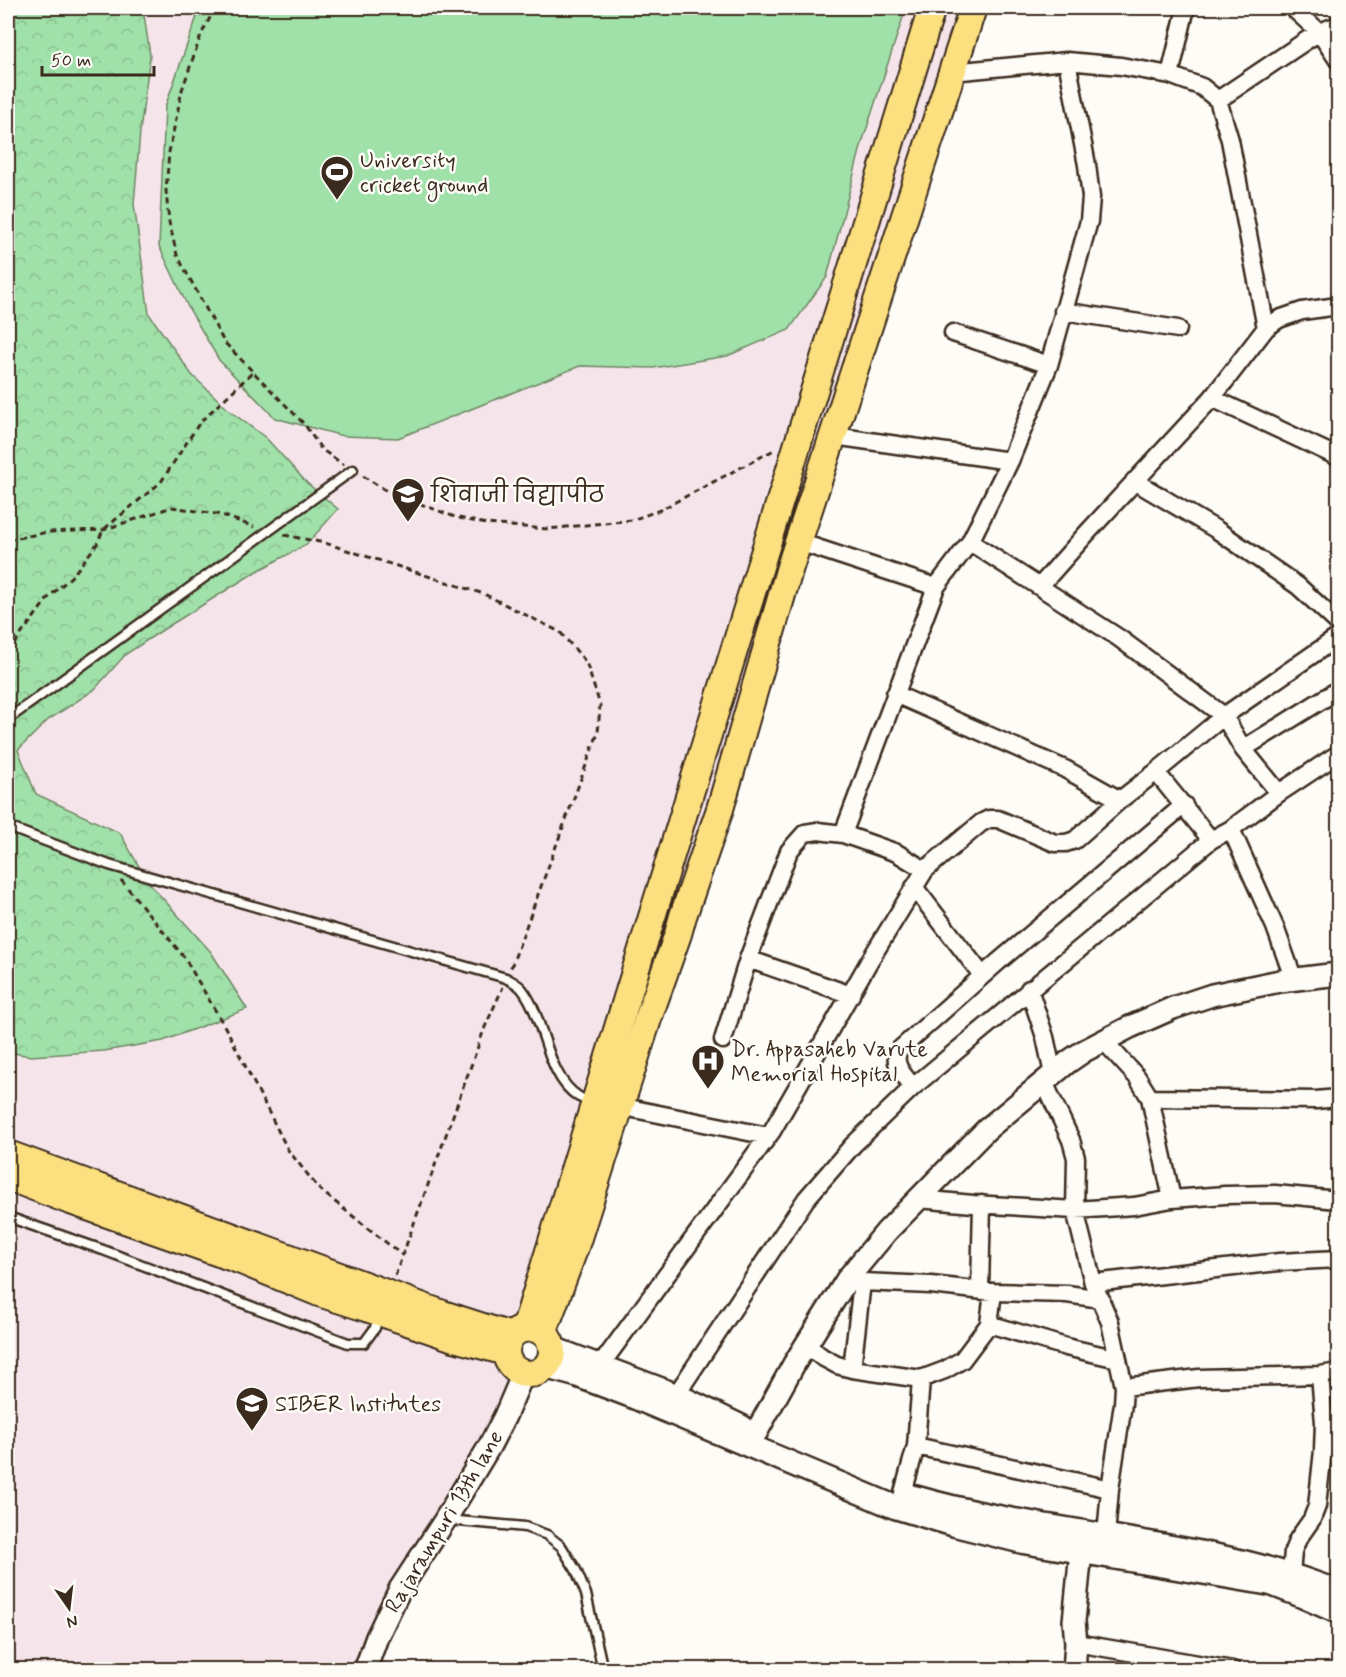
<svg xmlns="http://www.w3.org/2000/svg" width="1346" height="1677" font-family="Mynerve,'Playpen Sans Deva',sans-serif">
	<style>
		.built { fill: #f5e5ea }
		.park { fill: url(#park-crowns); stroke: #6e8564; stroke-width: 1.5 }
		.garden { fill: #a0e0a9; stroke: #6e8564; stroke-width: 1.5 }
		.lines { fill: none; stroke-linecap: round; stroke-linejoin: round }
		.service-casing { stroke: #3b2a1e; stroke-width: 13 }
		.minor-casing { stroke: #3b2a1e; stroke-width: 21 }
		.tertiary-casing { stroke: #3b2a1e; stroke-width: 26 }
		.secondary-casing { stroke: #3b2a1e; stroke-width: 27 }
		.primary-casing { stroke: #3b2a1e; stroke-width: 30 }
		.path { stroke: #3b2a1e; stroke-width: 3; stroke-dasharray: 6 4.5; stroke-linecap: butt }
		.service { stroke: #fdfcf7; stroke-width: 8 }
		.minor { stroke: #fdfcf7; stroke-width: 16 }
		.tertiary { stroke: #fdfcf7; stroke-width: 21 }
		.secondary { stroke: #fdfcf7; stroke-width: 22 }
		.primary { stroke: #fce080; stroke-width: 26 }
		.labels { text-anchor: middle; stroke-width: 5; stroke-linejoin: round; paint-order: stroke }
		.poi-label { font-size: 22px; fill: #3b2a1e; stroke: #fdfcf7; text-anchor: start }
		.street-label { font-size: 22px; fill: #3b2a1e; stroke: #fdfcf7 }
	</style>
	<defs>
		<pattern id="park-crowns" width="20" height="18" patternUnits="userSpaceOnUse" patternTransform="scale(1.5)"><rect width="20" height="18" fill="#a0e0a9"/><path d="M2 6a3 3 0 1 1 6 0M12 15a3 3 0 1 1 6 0" fill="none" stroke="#8bc091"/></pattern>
	</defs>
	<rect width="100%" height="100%" fill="#fdfcf7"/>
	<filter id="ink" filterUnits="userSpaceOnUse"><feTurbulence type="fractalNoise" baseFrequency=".0167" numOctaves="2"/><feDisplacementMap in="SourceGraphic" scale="12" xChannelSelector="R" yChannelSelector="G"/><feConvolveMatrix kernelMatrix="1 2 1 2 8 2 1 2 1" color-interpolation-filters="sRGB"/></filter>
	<g filter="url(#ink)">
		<path class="built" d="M8,8H967L538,1330L510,1326L8,1154Z
			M8,1176L508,1364L511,1368L512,1371V1404L366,1669H8Z"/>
		<path class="park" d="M8,8H143L150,55L140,132L134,204L149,314L192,375L231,412L266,438L307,483L338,509L307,544L254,573L164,629L126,654L94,690L48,720L18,750L36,794L120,833L148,882L211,952L247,1009L163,1041L104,1051L31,1056L8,1052Z"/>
		<path class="garden" d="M200,8H906L862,143L827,277L789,330L727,356L653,368L580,366L398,438L343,436L275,418L219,360L188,307L159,246L165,107Z"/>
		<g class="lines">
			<g class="service-casing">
				<path id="service" d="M8,719L353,470
					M8,827L109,865L506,978C511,981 518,984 522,989C546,1019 545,1076 579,1097C583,1099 588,1101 592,1102
					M8,1217L103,1250L348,1343H364L375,1328L378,1316
					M447,1520L525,1527L547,1535L561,1546L576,1570L586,1594L603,1670
					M8,1666L20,1670"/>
			</g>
			<g class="minor-casing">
				<path id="minor" d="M1293,8L1319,32L1338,60
					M952,72L1067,61L1121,66L1170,75L1202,87L1218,100L1230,140L1266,328
					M1170,75L1186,8
					M1218,100L1319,32L1338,25
					M1063,311L1178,329
					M953,333L1049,365
					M1212,398L1338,457
					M834,436L1010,461
					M1134,481L1217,530L1298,586L1338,623
					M799,542L936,587
					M970,542L1119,638L1224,716L1243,749L1279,793
					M1040,586L1087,533L1212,398L1266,328L1279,319L1302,311L1338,306
					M895,694L1065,769L1120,800
					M1243,749L1338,690
					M1156,772L1211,840
					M1231,829L1275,927L1294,980
					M843,834L936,587L970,542L1010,461L1049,365L1089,221L1091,197L1087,165L1067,61
					M914,887L982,975
					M748,959L851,995
					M1029,989L1045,1037L1053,1074
					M723,1040L748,959L789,851L805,833L818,831L843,834L897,853L925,870
					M1103,1040L1137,1077L1150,1098L1172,1199
					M1044,1082L1071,1140L1076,1158L1075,1210L1093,1283L1110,1322L1124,1387L1123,1404L1110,1489L1106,1536
					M913,1087C905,1076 891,1064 899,1050L998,962L1184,805
					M1150,1098L1316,1100L1338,1098
					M619,1106L768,1136
					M919,1199L973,1204L1075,1210L1134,1206L1172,1199L1225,1195L1275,1194L1338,1200
					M848,1278L862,1282L931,1285L993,1292L1067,1294L1101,1299
					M1093,1283L1279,1262L1338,1259
					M980,1289L982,1204
					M989,1324L1066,1347L1118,1359
					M806,1345L822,1357L837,1365L852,1369L921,1379L945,1370L962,1360L989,1324L993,1292
					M600,1366L772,1131L870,960L925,870L981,823L989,819H998L1055,843H1066L1075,840L1120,800L1156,772L1224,716L1338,637
					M852,1369L862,1282
					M1124,1387L1199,1378L1320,1375L1338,1372
					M676,1395L806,1199L853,1145L913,1087L1211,840L1231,829L1279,793L1338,754
					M916,1446L1110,1489
					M903,1493L916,1446L921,1379
					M1291,1575L1293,1551L1298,1539L1312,1519L1317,1506L1323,1450L1324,1423L1320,1375
					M1076,1643L1233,1670"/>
			</g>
			<g class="tertiary-casing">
				<path id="tertiary" d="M756,1433L794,1364L848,1278L887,1231L986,1130L1068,1062L1084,1051L1130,1027L1173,1008L1212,995L1280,981L1338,974
					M365,1670L377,1637L400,1589L445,1520L489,1447L505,1416L523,1374
					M1074,1670L1076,1643L1074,1621L1081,1552"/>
			</g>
			<g class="secondary-casing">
				<path id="secondary" d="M552,1348L676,1395L742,1427
					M546,1367L576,1375L629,1395L895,1507L955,1525L1023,1542L1271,1584L1297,1594L1338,1612
					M914,1497C1053,1537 1204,1538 1338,1592"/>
			</g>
			<g class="primary-casing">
				<path id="primary" d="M8,1154L443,1314L511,1336
					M8,1177L68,1200L239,1260L319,1293L379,1312L454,1338L506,1352
					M506 1351a23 23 0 1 1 46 0a23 23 0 1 1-46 0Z
					M525,1329L932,8
					M543,1333L575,1247L648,1019L678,934L683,916L720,809L790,567L973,8"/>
			</g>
			<path class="path" d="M215,8L201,35L182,90L169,152L166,191L169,222L177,255L224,342L305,425L321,449L344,465
				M363,476L387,491L455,517L486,524L548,529L632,520L660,510L776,449
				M284,535L325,543L484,594L560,632L586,662L600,705L598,733L510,970
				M8,540L48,532L103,530L172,507L222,515L254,527
				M8,652L49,597L73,575L97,544L103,530L161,482L200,422L253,372
				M121,880L184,957L229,1034L288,1150L320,1190L402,1255
				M395,1276L485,1027L503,987"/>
			<use href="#service" class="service"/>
			<use href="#minor" class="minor"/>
			<use href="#tertiary" class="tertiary"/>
			<use href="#secondary" class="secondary"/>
			<use href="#primary" class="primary"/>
		</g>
	</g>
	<defs>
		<g id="stadium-pin" transform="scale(1.725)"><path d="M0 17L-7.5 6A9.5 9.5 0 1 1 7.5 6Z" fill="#3b2a1e" stroke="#fdfcf7"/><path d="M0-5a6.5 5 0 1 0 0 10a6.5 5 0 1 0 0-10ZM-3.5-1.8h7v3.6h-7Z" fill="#fff"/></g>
		<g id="university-pin" transform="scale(1.725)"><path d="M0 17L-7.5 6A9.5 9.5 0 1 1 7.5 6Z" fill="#3b2a1e" stroke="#fdfcf7"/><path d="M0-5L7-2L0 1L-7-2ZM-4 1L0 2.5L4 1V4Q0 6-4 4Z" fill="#fff"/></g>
		<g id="hospital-pin" transform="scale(1.725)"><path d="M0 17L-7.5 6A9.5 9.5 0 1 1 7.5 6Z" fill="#3b2a1e" stroke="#fdfcf7"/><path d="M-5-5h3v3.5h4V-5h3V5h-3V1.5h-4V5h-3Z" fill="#fff"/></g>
	</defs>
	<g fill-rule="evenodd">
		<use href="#stadium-pin" x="337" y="172"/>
		<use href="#university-pin" x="408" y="494"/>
		<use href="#hospital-pin" x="708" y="1061"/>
		<use href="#university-pin" x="252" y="1403"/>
	</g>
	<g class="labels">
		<g class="poi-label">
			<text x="360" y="167">University<tspan x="360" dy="25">cricket ground</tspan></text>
			<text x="431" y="502">शिवाजी विद्यापीठ</text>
			<text x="731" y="1056">Dr. Appasaheb Varute<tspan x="731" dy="25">Memorial Hospital</tspan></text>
			<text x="275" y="1411">SIBER Institutes</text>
		</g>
		<g class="street-label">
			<text transform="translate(443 1521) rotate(-59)" y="8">Rajarampuri 13th lane</text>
		</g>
	</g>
	<rect width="1346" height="1677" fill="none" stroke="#fdfcf7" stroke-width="30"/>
	<rect x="15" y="15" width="1316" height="1647" fill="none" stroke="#3b2a1e" stroke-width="2" filter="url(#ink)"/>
	<g transform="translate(69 1608) rotate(166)" stroke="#fdfcf7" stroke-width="4.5" paint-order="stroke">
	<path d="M0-4.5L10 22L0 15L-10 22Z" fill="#3b2a1e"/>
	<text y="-9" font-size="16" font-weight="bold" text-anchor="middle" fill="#3b2a1e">N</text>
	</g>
	<path d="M42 66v9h112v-9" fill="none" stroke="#3b2a1e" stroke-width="3"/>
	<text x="51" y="66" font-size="18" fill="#3b2a1e" stroke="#fdfcf7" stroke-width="4.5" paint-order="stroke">50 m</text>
</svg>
